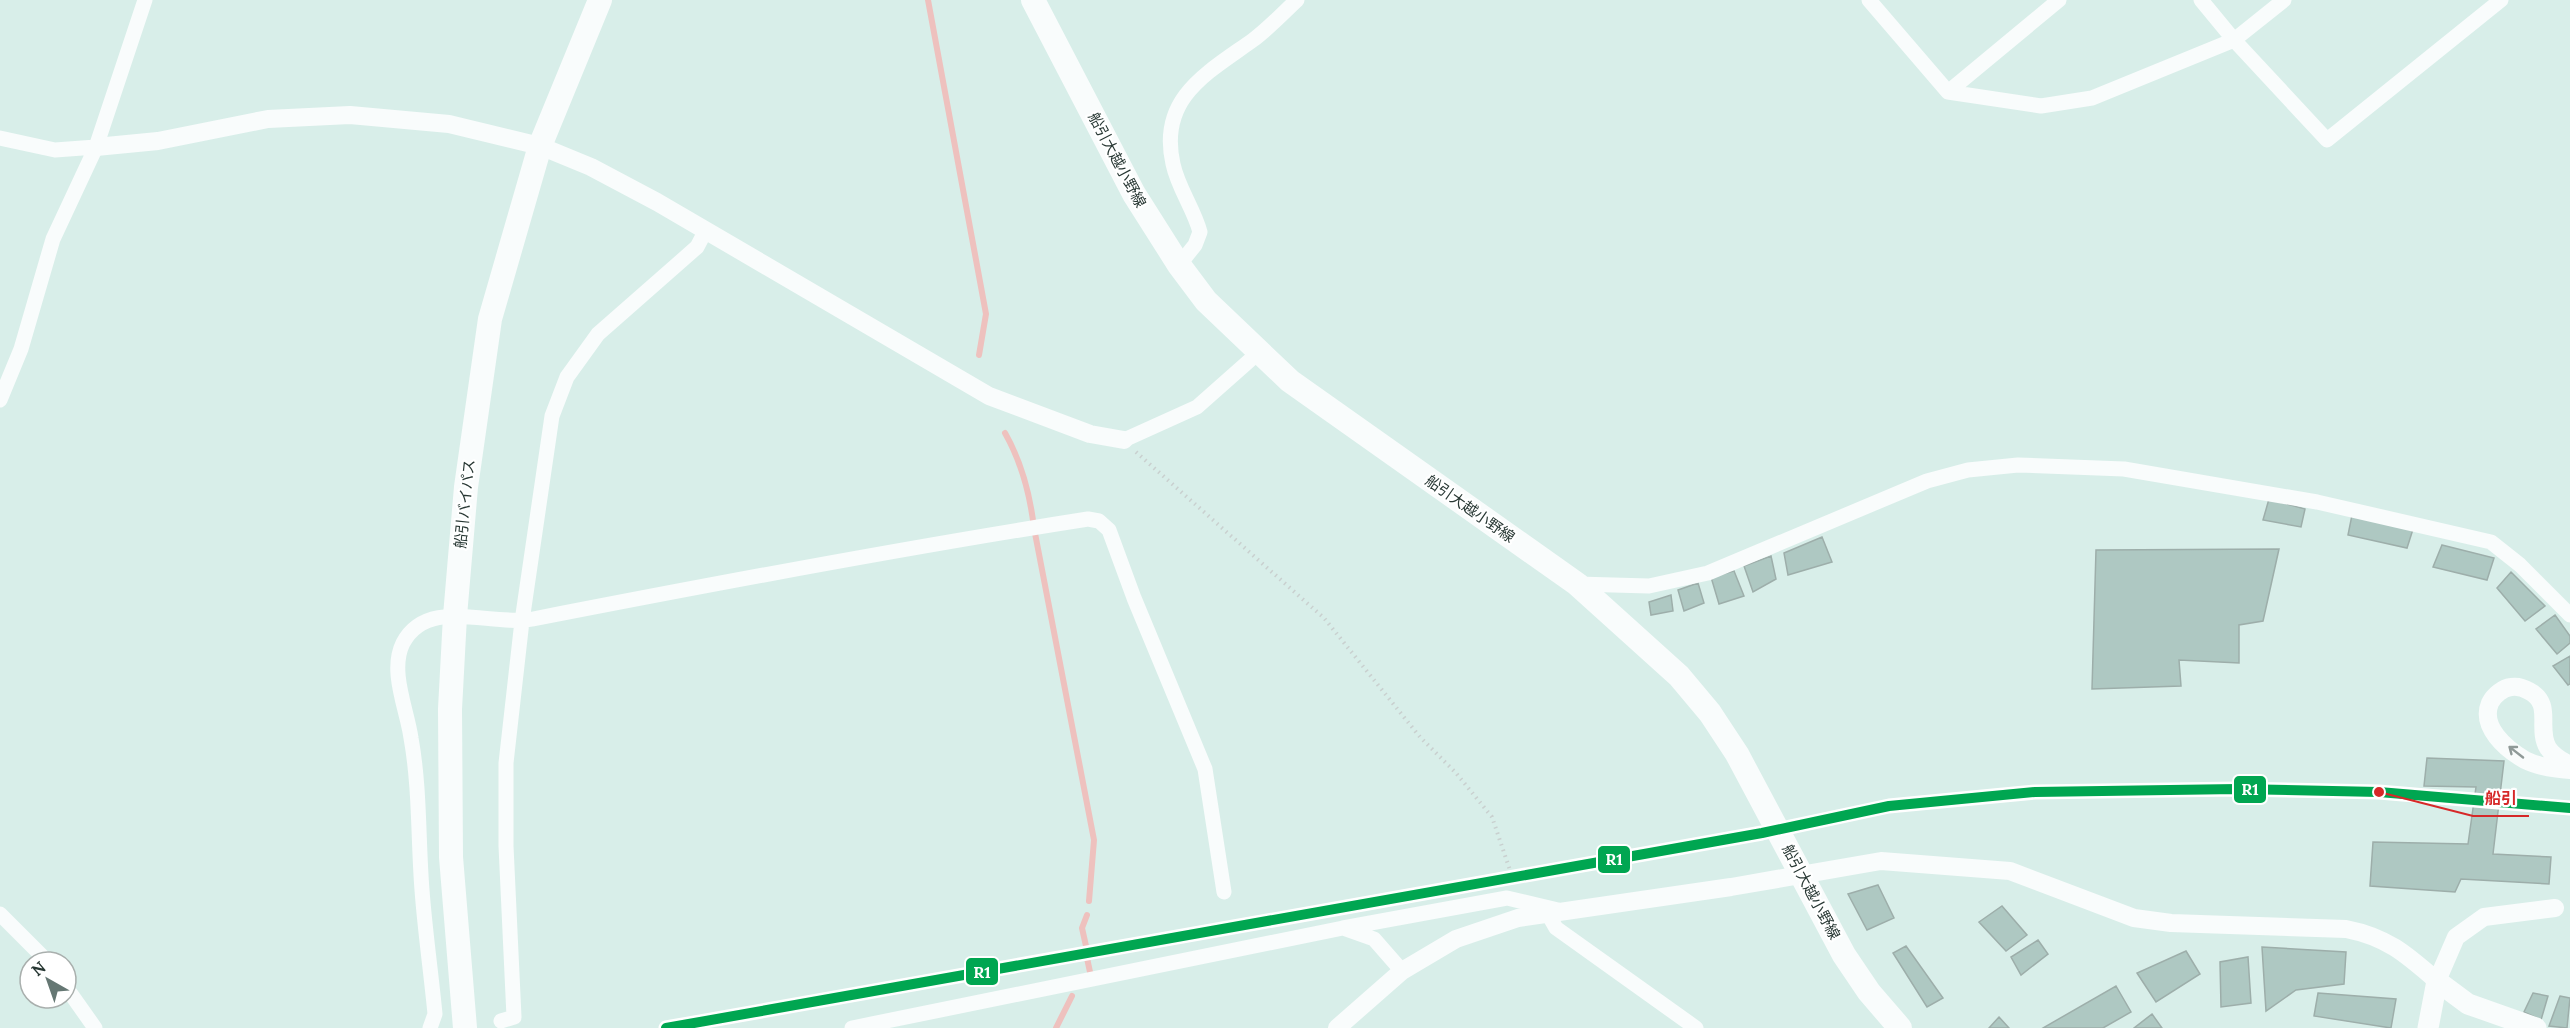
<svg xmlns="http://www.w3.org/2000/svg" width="2570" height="1028" font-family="Lora,'Noto Sans JP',serif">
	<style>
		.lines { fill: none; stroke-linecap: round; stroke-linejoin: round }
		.stream { stroke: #eec1be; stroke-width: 6 }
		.building { fill: #aec8c2; stroke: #9daeaa; stroke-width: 1.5 }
		.path { stroke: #c9d0cf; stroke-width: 4; stroke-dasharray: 1.5 4.5; stroke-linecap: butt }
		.minor { stroke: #f9fcfc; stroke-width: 15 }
		.tertiary { stroke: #f9fcfc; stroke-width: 18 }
		.secondary { stroke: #f9fcfc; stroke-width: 21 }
		.primary { stroke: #f9fcfc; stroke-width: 24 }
		.trunk { stroke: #f9fcfc; stroke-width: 24 }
		.rail-1-casing { stroke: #fff; stroke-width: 15 }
		.rail-1 { stroke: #00a651; stroke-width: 10 }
		.oneway { stroke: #909a98 }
		.labels { text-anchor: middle; stroke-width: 4.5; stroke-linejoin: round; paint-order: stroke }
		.street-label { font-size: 15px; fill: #273733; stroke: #fff }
		.leader { fill: none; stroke: #d62828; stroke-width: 2 }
		.callout-dot { fill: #d62828; stroke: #fff; stroke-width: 2 }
		.callout-label { font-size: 16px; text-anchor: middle; font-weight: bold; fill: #d62828; stroke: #fff; stroke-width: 4.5; stroke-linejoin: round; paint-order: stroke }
		.line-badge { stroke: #fff; stroke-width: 2 }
		.badge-label { font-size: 16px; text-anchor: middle; font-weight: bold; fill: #fff }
	</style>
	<rect width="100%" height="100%" fill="#d8eee9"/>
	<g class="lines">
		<path class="stream" d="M928,0L986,314L979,355
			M1005,433C1022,463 1030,494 1034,528L1094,840L1089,901
			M1086,946L1082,928L1087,915
			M1087,958L1090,972
			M1056,1028L1072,996"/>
	</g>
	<path class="building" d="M2269,499L2305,509L2301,527L2263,520Z
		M2352,515L2414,526L2407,548L2348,535Z
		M1822,537L1832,562L1788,575L1784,553Z
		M2442,545L2494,558L2487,580L2433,567Z
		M2279,549L2263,621L2239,625V663L2179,660L2181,686L2092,689L2096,550Z
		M1771,556L1776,579L1753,592L1744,566Z
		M1734,571L1744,596L1719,604L1711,577Z
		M2511,572L2545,606L2525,621L2497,588Z
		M1698,583L1704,603L1684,611L1678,590Z
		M1671,595L1673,611L1651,615L1649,602Z
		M2555,615L2570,636V643L2557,654L2536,629Z
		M2570,656V684L2568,685L2553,666Z
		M2427,758L2504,761L2493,854L2551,857L2549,884L2461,879L2455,892L2370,886L2373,842L2468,844L2476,787L2424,786Z
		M1878,885L1894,918L1867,930L1848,894Z
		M2002,906L2027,935L2006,951L1979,922Z
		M2038,940L2048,954L2021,975L2011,957Z
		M1906,946L1943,998L1927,1007L1893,953Z
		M2262,947L2346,952L2344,984L2296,990L2266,1011Z
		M2186,951L2200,974L2156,1002L2137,973Z
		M2248,957L2251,1003L2221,1007L2220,962Z
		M2116,986L2131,1012L2103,1028H2043Z
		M2318,993L2396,999L2391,1028L2314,1016Z
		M2533,993L2548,996L2541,1020L2524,1012Z
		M2560,996L2570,998L2567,1028L2549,1026Z
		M2152,1014L2162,1028H2134Z
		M1999,1017L2009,1028H1989Z"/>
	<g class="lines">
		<path class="path" d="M1136,452L1324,618L1420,737L1456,773L1492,817L1514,882"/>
		<path class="minor" d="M1869,0L1948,92L2041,106L2092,98L2234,40L2284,0
			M2201,0L2234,40L2327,140L2501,0
			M1948,92L2059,0
			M0,138L55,150L96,147
			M1179,265L1195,245L1200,232C1194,209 1178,188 1173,164C1158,98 1207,73 1253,40C1269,28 1283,13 1297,0
			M0,400L21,349L53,239L96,147L145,0
			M1124,440L1197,407L1258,353
			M1577,584L1649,586L1708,573L1927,481L1968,470L2018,465L2124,469L2317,502L2491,542L2520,565L2570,615
			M0,914L48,962
			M1548,914L1556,928L1696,1028
			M1343,928L1507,898L1558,910
			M66,987L95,1028
			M501,1021L514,1017L506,846V763L522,621L552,416L567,377L598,334L697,247L706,230
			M430,1028L435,1014C431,972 425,931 422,890C418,839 420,788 411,738C407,709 389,671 403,643C428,596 491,627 533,619C717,583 902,548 1088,519L1099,521L1109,530L1134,598L1205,769L1224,892
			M852,1028L1343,928L1374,939L1402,971"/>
		<path class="tertiary" d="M96,147L158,141L268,119L350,115L449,124L540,146L591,167L657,202L989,396L1090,434L1124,440
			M2570,765C2562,761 2553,756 2548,748C2536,728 2554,704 2529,691C2524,688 2517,686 2511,687C2503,688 2494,695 2490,703C2480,727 2506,749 2525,760C2539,767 2555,769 2570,770
			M1337,1028L1402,971L1456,939L1518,918L1731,887L1881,861L2010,871L2134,918L2171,923L2346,929C2387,937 2406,954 2437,981L2456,937L2484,917L2555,908"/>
		<path class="secondary" d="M2428,1028L2437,981L2468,1004L2536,1028"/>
		<path class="primary" d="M1033,0L1134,194L1179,265L1206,301L1290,381L1577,584L1679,676L1710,713L1737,754L1844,955L1869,992L1900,1028"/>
		<path class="trunk" d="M465,1028L451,857L450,709L455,616L466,487L490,319L540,146L600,0"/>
		<g class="rail-1-casing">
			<path id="rail-1" d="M666,1028L1762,833L1889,806L2035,792L2237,789L2379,792L2570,808"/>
		</g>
		<use href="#rail-1" class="rail-1"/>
	</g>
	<defs><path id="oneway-shaft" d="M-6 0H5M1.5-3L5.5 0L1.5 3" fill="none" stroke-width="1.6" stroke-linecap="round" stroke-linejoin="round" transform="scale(1.5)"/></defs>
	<use class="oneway" href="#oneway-shaft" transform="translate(2516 752) rotate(-142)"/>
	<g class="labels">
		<g class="street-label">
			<text transform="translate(1117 160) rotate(62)" y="5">船引大越小野線</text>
			<text transform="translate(465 504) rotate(-84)" y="5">船引バイパス</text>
			<text transform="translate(1470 509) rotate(35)" y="5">船引大越小野線</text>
			<text transform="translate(1811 892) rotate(62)" y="5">船引大越小野線</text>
		</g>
	</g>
	<path class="leader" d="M2379 792L2473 816H2529"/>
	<circle class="callout-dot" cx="2379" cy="792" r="6"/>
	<g class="callout-label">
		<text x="2501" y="804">船引</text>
	</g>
	<g class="line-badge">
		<rect x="2233" y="775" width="34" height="29" rx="6" fill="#00a651"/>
		<rect x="1597" y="845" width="34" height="29" rx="6" fill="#00a651"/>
		<rect x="965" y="957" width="34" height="29" rx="6" fill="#00a651"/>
	</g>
	<g class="badge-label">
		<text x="2250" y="795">R1</text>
		<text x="1614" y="865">R1</text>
		<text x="982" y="978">R1</text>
	</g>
	<g transform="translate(48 980) rotate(320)"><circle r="28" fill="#ffffff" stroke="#a9afad" stroke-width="1.5"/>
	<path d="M0-4.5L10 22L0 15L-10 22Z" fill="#657773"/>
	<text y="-9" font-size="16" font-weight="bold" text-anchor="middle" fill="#273733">N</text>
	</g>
</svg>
